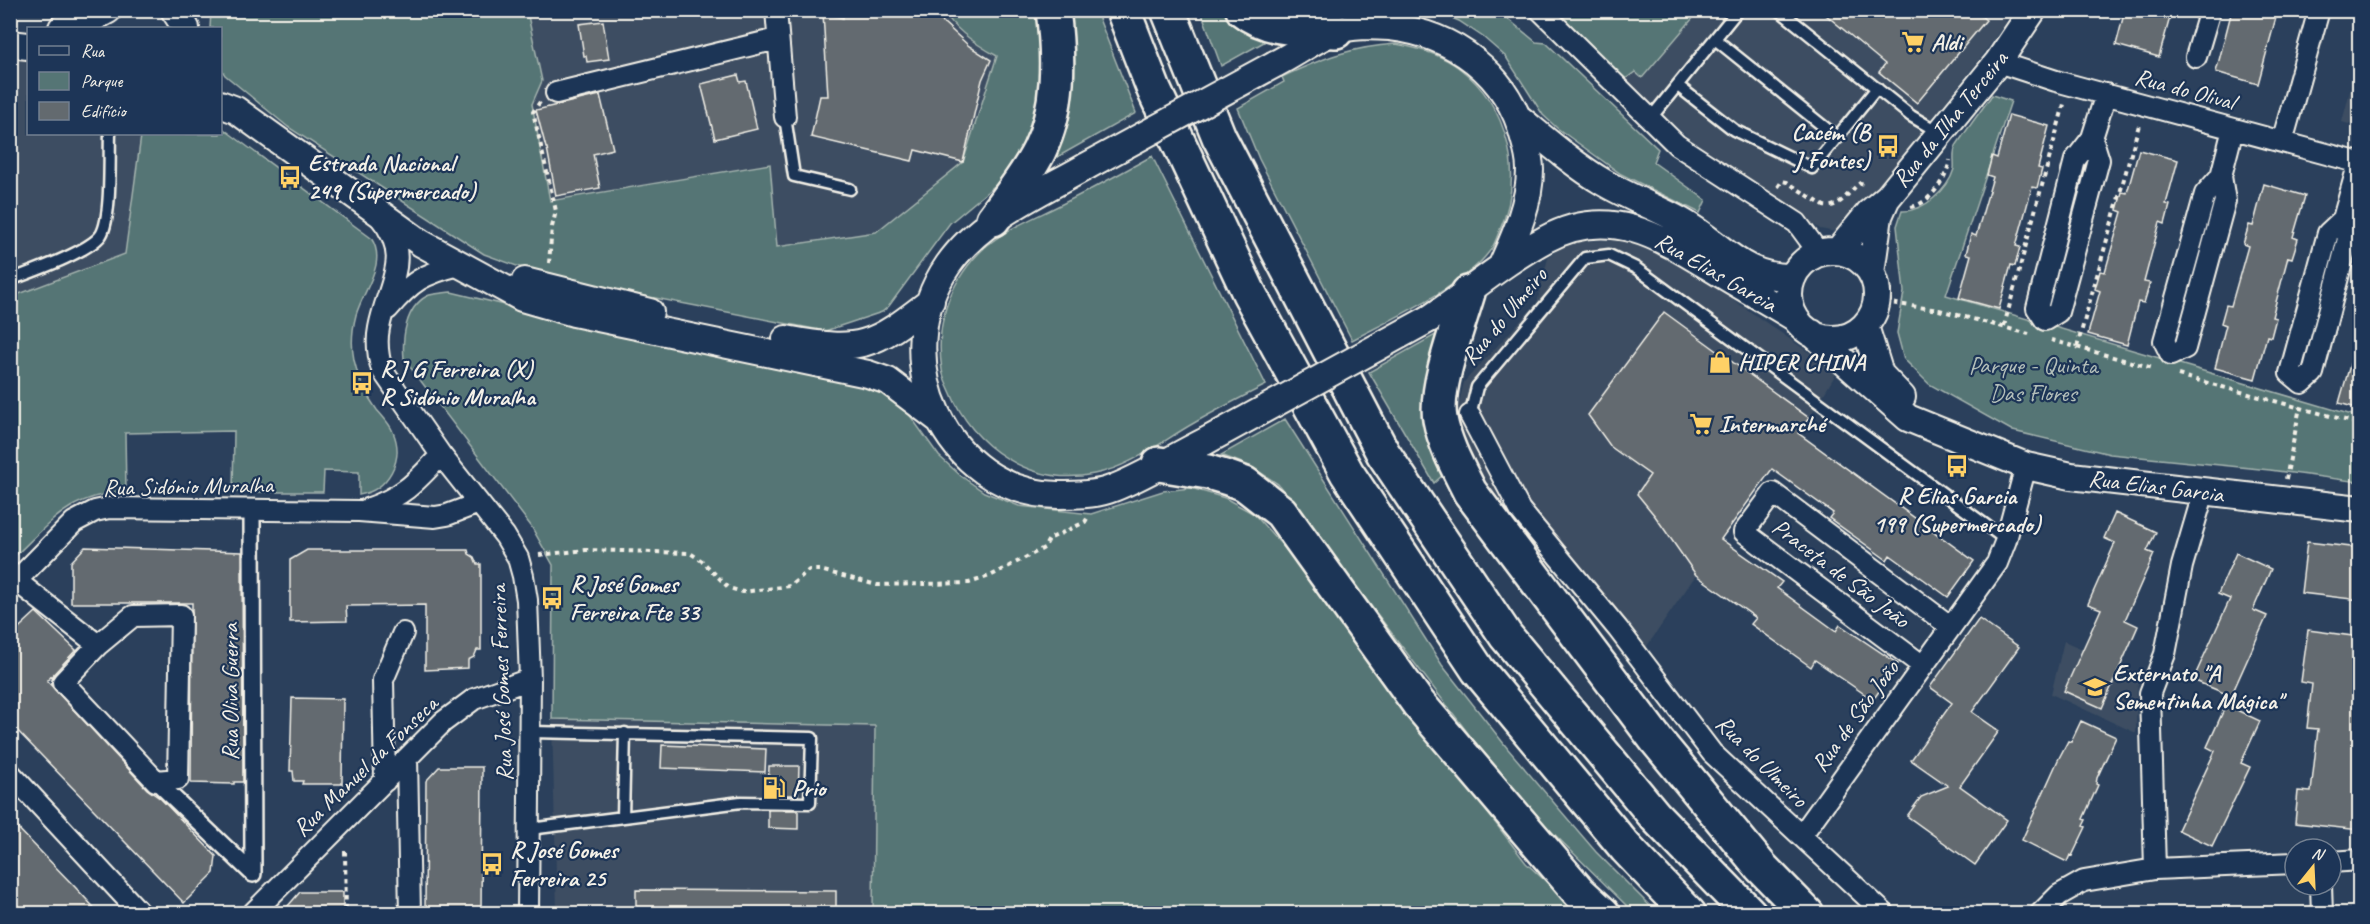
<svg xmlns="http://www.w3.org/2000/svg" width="2370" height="924" font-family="Caveat,sans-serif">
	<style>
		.built { fill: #3c4d62 }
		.green { fill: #557575; stroke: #a4b3ae; stroke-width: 1.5 }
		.building { fill: #636a6f; stroke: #f4f1e8; stroke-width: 1.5 }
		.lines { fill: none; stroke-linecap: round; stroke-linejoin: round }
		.service-casing { stroke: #f4f1e8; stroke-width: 15 }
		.pedestrian-casing { stroke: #f4f1e8; stroke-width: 20 }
		.minor-casing { stroke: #f4f1e8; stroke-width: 24 }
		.tertiary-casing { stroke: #f4f1e8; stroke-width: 30 }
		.trunk-casing { stroke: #f4f1e8; stroke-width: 38 }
		.path { stroke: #f4f1e8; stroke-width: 4; stroke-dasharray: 4.5 4.5; stroke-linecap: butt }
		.service { stroke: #1d3557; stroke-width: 10 }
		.pedestrian { stroke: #1d3557; stroke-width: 15 }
		.minor { stroke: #1d3557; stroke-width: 20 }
		.tertiary { stroke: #1d3557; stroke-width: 26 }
		.trunk { stroke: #1d3557; stroke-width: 33 }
		.tertiary-bridge-casing { stroke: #f4f1e8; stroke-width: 30; stroke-linecap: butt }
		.tertiary-bridge { stroke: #1d3557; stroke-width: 26 }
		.labels { text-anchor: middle; stroke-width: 4.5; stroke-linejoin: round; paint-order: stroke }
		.poi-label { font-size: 24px; font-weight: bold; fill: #f4f1e8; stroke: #1d3557; text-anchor: start }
		.street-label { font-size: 24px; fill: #f4f1e8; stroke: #1d3557 }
		.park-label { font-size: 24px; fill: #b4bfba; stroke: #1d3557 }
	</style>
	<rect width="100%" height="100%" fill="#2b405c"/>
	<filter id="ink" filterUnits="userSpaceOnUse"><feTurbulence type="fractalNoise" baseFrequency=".0167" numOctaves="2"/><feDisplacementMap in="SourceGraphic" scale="12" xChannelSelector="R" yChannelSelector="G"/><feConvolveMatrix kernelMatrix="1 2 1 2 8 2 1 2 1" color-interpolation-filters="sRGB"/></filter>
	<g filter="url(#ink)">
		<path class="built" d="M2000,10L2006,22L1979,60L1855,215L1836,232L1820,229L1689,138L1624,80L1681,11Z
			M527,11H944L947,17L981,47L997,56L963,162L876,232L776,247L770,164L550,201L532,104L542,80Z
			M2359,56L2360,127H2359L2342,122Z
			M10,58L28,60V134H142L125,254L11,297Z
			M1628,239L1702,278L1837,372L1809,419L1727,530L1632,668L1498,500L1477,465L1455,419L1464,382L1537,303L1548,258L1566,242Z
			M2064,641L2140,675L2137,690L2136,733L2051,694Z
			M552,719L875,726L873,913H557Z"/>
		<path class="green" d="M211,11H527L542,81L532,104L550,201L770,164L777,247L876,232L963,162L997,56C979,46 954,30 944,11H1035L1043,36L1045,72L1030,141L1005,177L950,223L889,306L882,312L825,331L547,277L484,254L288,127L225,75L221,69L220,28H210Z
			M1067,11H1096L1136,113L1043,165Z
			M1201,11H1224L1251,28L1264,42L1221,66Z
			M1435,11H1498L1536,42L1546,43L1658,149L1653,162L1706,200L1700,213L1621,174L1557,128L1543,115L1506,57L1483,37L1459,21Z
			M1551,11H1699L1642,78L1635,72L1624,80Z
			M1396,44C1418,48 1441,54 1459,68C1509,106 1525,176 1499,232C1496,239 1494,247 1489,252C1464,286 1390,320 1352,340L1259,159L1238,108L1284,82L1282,77C1323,58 1351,47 1396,44Z
			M1992,95L2011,101L1946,295L2359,417V482L2270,470L2110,454L2013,431L1929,384L1904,359L1897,333L1904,292L1897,226L1902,211C1923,212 1948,190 1954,169C1955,161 1952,153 1956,146C1967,129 1980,112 1992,95Z
			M221,127L371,238C388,263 363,290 356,315C352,330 351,345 354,360C358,379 366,395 377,410C383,417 390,424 393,432C405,460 388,490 359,495V472L324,471L323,492H233L234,431L125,433L126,491C68,497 55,518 15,556L10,550L11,297L125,254L141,136L144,134H220Z
			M1152,156L1266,385C1242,397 1218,409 1194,423C1162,441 1131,467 1094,474C1032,487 972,447 950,391C947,384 943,377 942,370C935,326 948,285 979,253C1001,230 1035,218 1064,203C1094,188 1123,172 1152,156Z
			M451,292L692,350L877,387L906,410L939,456L961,476L984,492L1019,506L1091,514L1163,491L1191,488L1225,498L1254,514L1290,554L1526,863L1580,913H873L875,726L552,719L553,565L531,526L404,359C402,338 405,308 427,296C433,293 444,293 451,292Z
			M1437,334L1436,351L1445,473L1434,483L1369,372Z
			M1285,419L1442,665L1508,749L1596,852L1657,913H1634L1544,824L1474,741L1278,484L1252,467L1221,455Z"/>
		<path class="building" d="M844,10H935L943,22L969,46L991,60L982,80L963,162L915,150L912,161L811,137L820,96H828L823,13L843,18Z
			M1820,10H1974L1986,20L1917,103L1879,72L1885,64Z
			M2125,10H2172L2159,57L2116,45Z
			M2232,10H2278L2258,84L2216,72Z
			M603,21L609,59L587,62L586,56H584L579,24Z
			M738,75L740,82L746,81L757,129L715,139L701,84Z
			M600,95L613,149L593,154L600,188L556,196L547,148H546L536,110Z
			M2009,115L2049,126L2038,168L2042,169L2037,188L2032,187L2016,246L2020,247L2015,266L2011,265L1999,309L1959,298L1971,255L1966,254L1971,234L1976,236L1993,177L1987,175L1992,156L1997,158Z
			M2139,150L2178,160L2166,204L2170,205L2165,224L2160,222L2144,282L2150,283L2144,303L2138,302L2127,345L2088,334L2100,291L2095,289L2100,271L2105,272L2122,212L2117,210L2122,192L2127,193Z
			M2264,184L2305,196L2293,237L2298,239L2292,258L2288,257L2272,317L2276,318L2271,337L2267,336L2255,379L2215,368L2226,325L2221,323L2226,305L2231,306L2248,246L2243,244L2249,225L2253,226Z
			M1664,312L1809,418L1798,433L1974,561L1948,597L1890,555L1887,560L1829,518L1833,513L1772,469L1721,539L1782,582L1777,588L1836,631L1840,625L1898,664L1873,700L1815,660L1811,667L1751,624L1756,618L1696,575L1655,516L1637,494L1650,475L1611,447L1588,415Z
			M2354,351L2360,352V409L2339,403Z
			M2115,513L2156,532L2147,551L2154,554L2125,620L2138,626L2102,708L2064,691L2101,609L2088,604L2115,543L2104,538Z
			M2307,542L2360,548V600L2301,593Z
			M85,547L242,552L243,782H234V784L191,783L192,603H71V562Z
			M307,550H468L469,554L474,557L477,564H481V650H477L474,657L468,660V668L425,670V605L346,606L347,621L290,622V560Z
			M2236,553L2271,569L2253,610L2267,616L2231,696L2193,680L2230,599L2218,594Z
			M36,612L76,650L47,681L147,789L161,799L216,856L214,873L184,903L10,723V636Z
			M1979,619L2019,647L1972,712L1999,731L1960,786L2007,820L1975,865L1907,816L1921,797L1948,786L1911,760L1952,703L1930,687Z
			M2308,630L2360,637L2356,689H2360V830L2295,823L2298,791L2311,792L2318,729L2307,728L2312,684L2301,682Z
			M292,698L343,699L342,784H302L303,781H294L293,771H290Z
			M2226,705L2260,721L2241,763L2250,767L2212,846L2178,830L2215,751L2207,747Z
			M2081,721L2116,737L2097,778L2096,784L2098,785L2083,819L2086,820L2083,826L2086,827L2072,856L2070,855L2067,862L2022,840L2058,760L2068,741L2071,742Z
			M662,745L766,749L765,772L661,768Z
			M769,766H799L798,795H768Z
			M439,767H482L481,914H425L426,781Z
			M768,810H798V829L768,828Z
			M10,820L75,887L100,914H24L10,899Z
			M636,890L836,891V914H636Z
			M300,892H343V914H281Z"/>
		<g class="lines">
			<g class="service-casing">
				<path id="service" d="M1779,10L1911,116L1940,133
					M1715,39L1838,138
					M1678,86L1734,130L1812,168L1877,88
					M785,117L794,176L850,189
					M1650,119L1738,10
					M10,280C31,272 89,252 101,235C112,218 109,155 110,134
					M1470,415L1477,387L1585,258L1609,255L1636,268L2006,540
					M623,817L625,733
					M530,829L741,802L810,803L812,738L531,732"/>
			</g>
			<g class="pedestrian-casing">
				<path id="pedestrian" d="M252,510L253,874
					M156,781L253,874"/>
			</g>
			<g class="minor-casing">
				<path id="minor" d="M776,10L785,117
					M1540,10L1677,145L1797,223L1819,253
					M2196,57L2210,10
					M1998,62L2056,81L2360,163
					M556,93L777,39
					M2092,138L2075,160L2037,308L2045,320L2058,312L2099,160L2092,138L2106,94
					M2282,142L2319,10
					M2221,176L2205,194L2164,341L2171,355L2185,348L2225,201L2221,176L2233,129
					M380,217C414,258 387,284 379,328C376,343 378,356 382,370L441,455L505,536L518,558L523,576L527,600L530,679L528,914
					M2343,219L2328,233L2290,373L2302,383L2313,373L2348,239L2343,219L2359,162
					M388,309C412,281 423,274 459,265
					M1470,415L1520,510L1618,629L1712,753L1885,914
					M367,509C403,497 416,482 441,455
					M10,576L98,645L63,682L156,781L178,779L181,615L133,616L98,645
					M10,587L74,522L95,511L109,508L359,511L435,517L447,515L479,503
					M1923,666L1744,532L1773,493L1951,627
					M407,758L410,914
					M10,773L141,914
					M385,781L383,680L403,633
					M1801,836L1997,563L2006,540L2026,466
					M2331,862L2360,860
					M2155,869L2150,693L2165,654L2182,566L2204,491
					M2321,885L2322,914
					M252,914L443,722L474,699L530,679
					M2040,914L2059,895L2084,881L2155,869L2295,863"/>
			</g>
			<g class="tertiary-casing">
				<path id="tertiary" d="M174,10L186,28
					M62,28L84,23L108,10
					M10,44L28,46
					M1275,64C1295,54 1315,39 1335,31C1352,25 1372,26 1390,27C1454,34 1508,74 1524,138C1527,148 1530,159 1530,170C1530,203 1515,236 1502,265
					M220,104L236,110L421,243L522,298L574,313L868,374L888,381L938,419
					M1520,119C1547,141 1573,164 1603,182C1628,197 1656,207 1681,221C1723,244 1741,279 1793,277
					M1087,166C1038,194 981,218 948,265C885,356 944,493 1058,495C1074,495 1093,495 1108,490C1140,479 1175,456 1206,441
					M1838,251L1869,213L1888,197L1998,62L2033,10
					M1789 295a44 44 0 1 1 88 0a44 44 0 1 1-88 0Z
					M1871,273L1879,216L1886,200
					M525,281L650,312
					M1429,319C1469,292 1505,261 1546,239C1611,204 1662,238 1716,271C1742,287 1769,302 1795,318
					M1865,326L1880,374L1902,397
					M1812,333L1908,418L2026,466L2071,476L2360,509
					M786,339C861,353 872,347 931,301"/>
			</g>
			<g class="trunk-casing">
				<path id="trunk" d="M1123,10L1154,90L1249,293L1347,473L1478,670L1626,848L1689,914
					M1168,10L1219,137L1383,453L1506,636L1655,816L1750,914
					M1243,10C1269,31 1304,28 1336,31
					M993,219C1009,197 1027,175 1039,151C1060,108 1059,57 1053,10
					M1468,293C1459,324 1434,388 1440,419C1445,445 1458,468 1470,492L1657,741L1761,867L1807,914
					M1159,464L1208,472L1228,478L1245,484L1281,512L1418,703L1579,892L1603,914"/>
			</g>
			<path class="path" d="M540,102L533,112L556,211L552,227L549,263
				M1778,187L1782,181L1787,182L1824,206C1840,209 1848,192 1860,183L1865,184
				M1911,207C1930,204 1947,177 1950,160
				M1890,289V303L1939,310L2029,334
				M2004,326L2064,104
				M2051,340L2153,368
				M2077,347L2139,125
				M2178,375L2360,424
				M2286,479L2300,407
				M539,555L586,550L690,553L702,561L729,588L743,592L790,586L809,570H820L877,585L969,583L990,576L1044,548L1049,539L1085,522L1088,517
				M345,851L346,914"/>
			<use href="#service" class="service"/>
			<use href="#pedestrian" class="pedestrian"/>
			<use href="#minor" class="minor"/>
			<use href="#tertiary" class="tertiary"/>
			<use href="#trunk" class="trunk"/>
			<g class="tertiary-bridge-casing">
				<path id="tertiary-bridge" d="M1087,166L1275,64
					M1206,441L1429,319"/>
			</g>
			<use href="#tertiary-bridge" class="tertiary-bridge"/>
		</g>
	</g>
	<defs>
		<g id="supermarket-bare" transform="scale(1.8)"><path d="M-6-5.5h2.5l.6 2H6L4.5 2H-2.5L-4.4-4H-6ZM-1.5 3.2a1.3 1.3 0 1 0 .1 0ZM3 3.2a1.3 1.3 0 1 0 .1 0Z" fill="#ffd166" stroke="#1d3557" stroke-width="2.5" paint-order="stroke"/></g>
		<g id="bus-bare" transform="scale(1.8)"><path d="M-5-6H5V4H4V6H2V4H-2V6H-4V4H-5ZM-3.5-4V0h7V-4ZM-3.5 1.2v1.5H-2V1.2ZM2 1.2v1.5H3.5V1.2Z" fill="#ffd166" stroke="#1d3557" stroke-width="2.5" paint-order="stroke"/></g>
		<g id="shop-bare" transform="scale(1.8)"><path d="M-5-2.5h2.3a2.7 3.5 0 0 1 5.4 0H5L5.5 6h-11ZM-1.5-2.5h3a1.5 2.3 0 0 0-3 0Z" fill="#ffd166" stroke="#1d3557" stroke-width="2.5" paint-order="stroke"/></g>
		<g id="school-bare" transform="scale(1.8)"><path d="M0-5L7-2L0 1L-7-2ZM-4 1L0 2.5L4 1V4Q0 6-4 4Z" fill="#ffd166" stroke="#1d3557" stroke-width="2.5" paint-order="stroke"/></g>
		<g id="fuel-bare" transform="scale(1.8)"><path d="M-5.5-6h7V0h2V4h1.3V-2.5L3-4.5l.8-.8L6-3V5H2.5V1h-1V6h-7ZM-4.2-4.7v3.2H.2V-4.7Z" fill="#ffd166" stroke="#1d3557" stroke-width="2.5" paint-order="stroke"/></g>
	</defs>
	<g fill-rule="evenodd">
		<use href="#supermarket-bare" x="1913" y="42"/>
		<use href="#bus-bare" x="1888" y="146"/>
		<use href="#bus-bare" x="290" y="177"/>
		<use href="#shop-bare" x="1720" y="362"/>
		<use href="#bus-bare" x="362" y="383"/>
		<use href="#supermarket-bare" x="1701" y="424"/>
		<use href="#bus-bare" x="1957" y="466"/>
		<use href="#bus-bare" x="552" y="598"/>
		<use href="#school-bare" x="2095" y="687"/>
		<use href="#fuel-bare" x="774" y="788"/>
		<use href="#bus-bare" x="492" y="864"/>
	</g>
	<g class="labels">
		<g class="poi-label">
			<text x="1931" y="50">Aldi</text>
			<text x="1870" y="140" text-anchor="end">Cacém (B<tspan x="1870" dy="28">J Fontes)</tspan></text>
			<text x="308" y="171">Estrada Nacional<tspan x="308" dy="28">249 (Supermercado)</tspan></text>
			<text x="1738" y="370">HIPER CHINA</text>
			<text x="380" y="377">R J G Ferreira (X)<tspan x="380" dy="28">R Sidónio Muralha</tspan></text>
			<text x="1719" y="432">Intermarché</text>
			<text x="1957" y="504" text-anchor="middle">R Elias Garcia<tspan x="1957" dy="28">199 (Supermercado)</tspan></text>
			<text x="570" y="592">R José Gomes<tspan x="570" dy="28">Ferreira Fte 33</tspan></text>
			<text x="2113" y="681">Externato "A<tspan x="2113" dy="28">Sementinha Mágica"</tspan></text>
			<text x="792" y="796">Prio</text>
			<text x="510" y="858">R José Gomes<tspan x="510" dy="28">Ferreira 25</tspan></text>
		</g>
		<g class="street-label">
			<text transform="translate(2185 89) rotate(15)" y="8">Rua do Olival</text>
			<text transform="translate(1950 119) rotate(-51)" y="8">Rua da Ilha Terceira</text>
			<text transform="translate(1716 272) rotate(30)" y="8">Rua Elias Garcia</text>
			<text transform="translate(1504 316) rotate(-50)" y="8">Rua do Ulmeiro</text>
			<text transform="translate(188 486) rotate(-1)" y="8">Rua Sidónio Muralha</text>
			<text transform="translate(2156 486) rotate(7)" y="8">Rua Elias Garcia</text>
			<text transform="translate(1841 573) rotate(37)" y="8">Praceta de São João</text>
			<text transform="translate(501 683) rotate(-92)" y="8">Rua José Gomes Ferreira</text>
			<text transform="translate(230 692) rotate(-90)" y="8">Rua Oliva Guerra</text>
			<text transform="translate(1855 716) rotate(-54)" y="8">Rua de São João</text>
			<text transform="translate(1762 761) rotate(45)" y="8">Rua do Ulmeiro</text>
			<text transform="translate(365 766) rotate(-44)" y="8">Rua Manuel da Fonseca</text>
		</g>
		<g class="park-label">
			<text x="2033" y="373">Parque - Quinta<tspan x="2033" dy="28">Das Flores</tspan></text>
		</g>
	</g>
	<rect width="2370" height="924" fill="none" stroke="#1d3557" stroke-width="36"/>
	<rect x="18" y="18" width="2334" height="888" fill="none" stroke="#f4f1e8" stroke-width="2" filter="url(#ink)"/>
	<rect x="27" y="27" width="195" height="108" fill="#1d3557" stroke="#738091" stroke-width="1.5"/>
	<rect x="39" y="46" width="30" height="9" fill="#1d3557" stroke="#738091" stroke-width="1.5"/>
	<text x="81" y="57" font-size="18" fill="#f4f1e8">Rua</text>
	<rect x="39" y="72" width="30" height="18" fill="#557575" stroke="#738091" stroke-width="1.5"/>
	<text x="81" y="87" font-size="18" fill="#f4f1e8">Parque</text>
	<rect x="39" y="102" width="30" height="18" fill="#636a6f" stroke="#738091" stroke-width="1.5"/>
	<text x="81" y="117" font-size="18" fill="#f4f1e8">Edifício</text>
	<g transform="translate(2313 867) rotate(18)"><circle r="28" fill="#1d3557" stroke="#738091" stroke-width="1.5"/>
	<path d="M0-4.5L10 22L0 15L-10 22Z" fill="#ffd166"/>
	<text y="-9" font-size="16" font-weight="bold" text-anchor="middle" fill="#f4f1e8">N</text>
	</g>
</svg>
